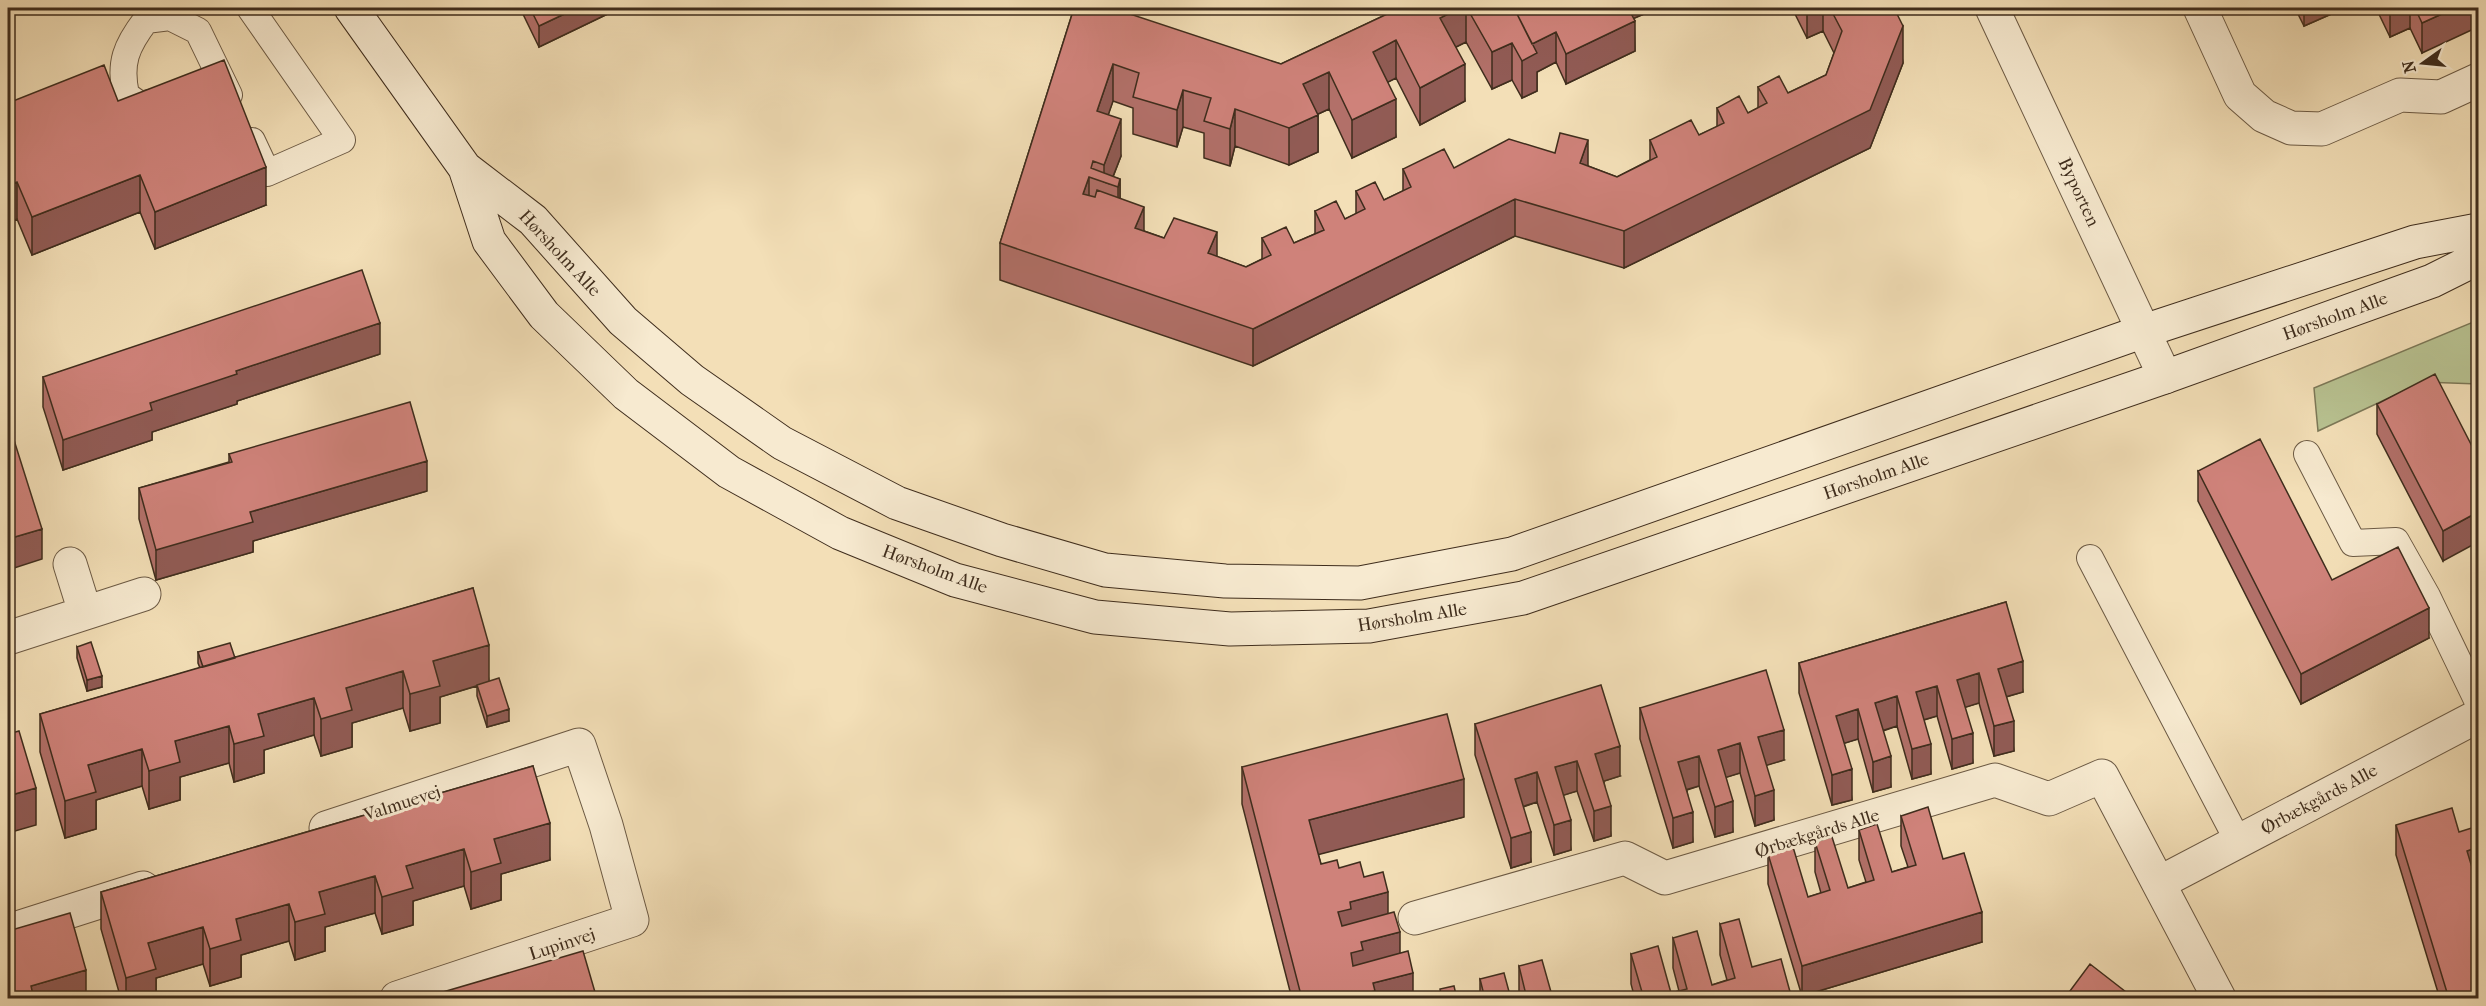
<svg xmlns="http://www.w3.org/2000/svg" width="2486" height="1006" font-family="'IM FELL French Canon',serif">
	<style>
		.green { fill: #b8c291; stroke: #7c7857; stroke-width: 1.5 }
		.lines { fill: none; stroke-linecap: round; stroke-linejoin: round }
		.lane-casing { stroke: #6c5a44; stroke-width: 28 }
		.street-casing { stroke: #6c5a44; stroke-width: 35 }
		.secondary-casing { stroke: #3f2d1d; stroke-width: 35 }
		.lane { stroke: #f7ead0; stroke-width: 26 }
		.street { stroke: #f7ead0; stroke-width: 33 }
		.secondary { stroke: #f7ead0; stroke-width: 33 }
		.wall { fill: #b27069; stroke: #3f2d1d; stroke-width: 1.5 }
		.shaded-wall { fill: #915b55; stroke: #3f2d1d; stroke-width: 1.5 }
		.building { fill: #cf827a; stroke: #3f2d1d; stroke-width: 1.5 }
		.labels { text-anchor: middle; stroke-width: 6; stroke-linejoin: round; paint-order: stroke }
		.street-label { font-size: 18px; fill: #3f2d1d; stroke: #f7ead0 }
	</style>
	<rect width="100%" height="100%" fill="#f3dfb7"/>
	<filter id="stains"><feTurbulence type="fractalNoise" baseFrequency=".00333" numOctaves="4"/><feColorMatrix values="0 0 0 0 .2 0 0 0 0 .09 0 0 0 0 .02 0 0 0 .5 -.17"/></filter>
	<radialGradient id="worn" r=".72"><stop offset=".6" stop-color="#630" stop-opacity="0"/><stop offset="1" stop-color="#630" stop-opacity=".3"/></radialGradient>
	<path class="green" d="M2478,320V384L2423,382L2318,431L2314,388Z"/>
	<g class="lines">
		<g class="lane-casing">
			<path id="lane" d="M250,8L342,140L267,173L252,141
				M159,101L140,105L126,95C119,63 126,46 146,20L170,17L198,31L229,95
				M2307,454L2353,543L2396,541L2427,596L2478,702
				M2090,558L2238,841"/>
		</g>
		<g class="street-casing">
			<path id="street" d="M1992,8L2165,377
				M2200,8L2240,95L2264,116L2291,128L2322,129L2400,95L2441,97L2478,80
				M70,564L85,612
				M8,638L144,594
				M326,828L579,745L606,825L632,920L397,998
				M2159,883L2478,716
				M1415,918L1625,858L1665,878L1995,780L2049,799L2102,776L2219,998
				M8,931L143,888"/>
		</g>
		<g class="secondary-casing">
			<path id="secondary" d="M351,8L465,168L489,241L544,315L626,394L729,472L840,533L955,580L1095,617L1230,629L1369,626L1523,598L2165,377L2432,281L2478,258
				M465,168L533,220L623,321L692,380L782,443L897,503L1002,540L1105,570L1225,581L1360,583L1512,554L2144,331L2415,242L2478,230"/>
		</g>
		<use href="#lane" class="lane"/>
		<use href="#street" class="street"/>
		<use href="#secondary" class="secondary"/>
	</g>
	<path class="wall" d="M520,8H620L539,47Z
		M1074,8L1281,64L1400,8H1658L1634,18L1635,51L1566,84L1556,62L1537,72V91L1522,98L1512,80L1492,89L1466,42L1456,47L1465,101L1420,125L1396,78L1387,82L1396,137L1352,158L1329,109L1318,114V152L1289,165L1235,146L1230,166L1204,158V133L1183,127L1177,147L1133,134V108L1113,101L1108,115L1121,156L1113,177L1120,179V198L1144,231L1246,267L1262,259V238L1294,243L1315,234V211L1345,219L1356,214V191L1384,200L1403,191V169L1588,166L1617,177L1650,160V140L1699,135L1717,127V108L1748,113L1758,108V87L1788,93L1826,75L1834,53L1823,31L1807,38L1792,8H1894L1903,63L1870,148L1624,268L1515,236L1253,366L1000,280V243Z
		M2295,8H2345L2304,26Z
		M2376,8H2478L2422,53L2410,28L2390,37Z
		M118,101L266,205L155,249L140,212L32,255L17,219L8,223V103Z
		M380,354L237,401V404L152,432V440L63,470L43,407V377Z
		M2377,404L2478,458L2443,561L2377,434Z
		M229,454L427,491L253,541V552L156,580L139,519V488L229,462Z
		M2198,471L2332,580L2429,638L2301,704L2198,501Z
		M473,588L489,681L509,721L487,727L477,696V686L440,697V723L410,731L403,708L352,723V747L321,756L314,735L264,750V773L234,782L229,763L180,777V800L149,809L142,786L96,800V829L65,838L40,752V714L200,668L198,663V652L235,658Z
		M2006,602L2023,692L2006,697L2014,751L1994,756L1979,703L1965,707L1973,763L1952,769L1937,716L1924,720L1931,774L1912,779L1897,726L1883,731L1891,787L1873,792L1858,739L1844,743L1852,800L1832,805L1799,693V663Z
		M77,647L102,687L87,691L77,658Z
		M1640,708L1784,760L1766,765L1774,820L1755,826L1740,773L1726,777L1733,832L1715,837L1699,786L1687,790L1693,842L1673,848L1640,739Z
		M1475,724L1620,776L1604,781L1611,836L1594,841L1577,791L1563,795L1571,850L1554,855L1537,802L1523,807L1531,862L1511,868L1475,755Z
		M533,766L550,860L501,874V900L471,909L464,886L413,901V925L382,934L375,913L325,927V951L295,960L289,941L241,955V977L210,986L203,964L156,978V999H121L101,929V892Z
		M1242,767L1464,817L1318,854L1321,864L1339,868L1364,877L1388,914L1413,999H1292L1242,804Z
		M1901,816L1943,859L1982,942L1802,996L1768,884V854L1808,897L1821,893L1815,872V842L1848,888L1866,882L1859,860V830L1892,872L1908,867L1901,846Z
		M2396,825L2478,999H2440L2396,855Z
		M1720,924L1752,967L1792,999H1635L1631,984V954L1671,993L1679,991L1673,968V938L1712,985L1727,980L1720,955Z
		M1519,966L1553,999H1519Z
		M1480,979L1511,999H1480Z"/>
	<path class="shaded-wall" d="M577,8H620L539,47V26Z
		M1460,8H1466V42L1440,55V18Z
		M1630,8H1658L1630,20Z
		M1807,8H1823V31L1807,38Z
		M2304,8H2345L2304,26Z
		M2390,8H2410V28L2390,37Z
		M2455,8H2478V27L2422,53V23Z
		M1635,21V51L1566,84V54Z
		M1903,26V63L1870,148L1624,268V231Z
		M1556,32V62L1537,72V91L1522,98V61L1528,46Z
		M1396,40V78L1373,90V52Z
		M1512,43V80L1492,89V52Z
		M1113,64V101L1097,148V111Z
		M1465,64V101L1420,125V88Z
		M1329,72V109L1303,121V84Z
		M1183,90V127L1177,147V110Z
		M1396,99V137L1352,158V120Z
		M1235,109V146L1230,166V129Z
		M1318,115V152L1289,165V128Z
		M1121,119V156L1110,184L1104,182V165Z
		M1588,140V178L1580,163Z
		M266,167V205L155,249V212Z
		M140,175V212L32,255V217Z
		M1089,177V214L1083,194Z
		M1120,179V216L1118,224V187Z
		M17,182V219L8,223V186Z
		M1515,199V236L1253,366V329Z
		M1144,207V245L1135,228Z
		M1217,232V270L1208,253Z
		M380,323V354L237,401V404L152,432V440L63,470V440L150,403L236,371Z
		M427,461V491L253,541V552L156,580V550L250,512Z
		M2478,512V542L2443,561V531Z
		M42,529V559L8,570V539Z
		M2429,608V638L2301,704V674Z
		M489,645V682L440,697V723L410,731V694L433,661Z
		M2023,661V692L1998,699V669Z
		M403,671V708L352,723V747L321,756V719L346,688Z
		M1979,673V703L1957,710V680Z
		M102,676V687L87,691V680Z
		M1937,686V716L1916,722V692Z
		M1897,696V726L1875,733V703Z
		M314,698V735L264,750V773L234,782V744L258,714Z
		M509,709V721L487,727V716Z
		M1858,709V739L1836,746V716Z
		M2014,721V751L1994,756V726Z
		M229,726V763L180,777V800L149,809V771L175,741Z
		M1784,730V760L1758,768V737Z
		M1973,733V763L1952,769V739Z
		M1740,743V773L1718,780V750Z
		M1931,744V774L1912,779V749Z
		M1620,746V776L1595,784V754Z
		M142,749V786L96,800V829L65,838V801L88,765Z
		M1699,756V786L1678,792V762Z
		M1891,756V787L1873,792V762Z
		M1577,761V791L1555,798V767Z
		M1852,769V800L1832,805V775Z
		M1537,772V802L1515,809V779Z
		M1464,779V817L1309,857V820Z
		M36,788V825L8,833V796Z
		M1774,790V820L1755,826V796Z
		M1733,801V832L1715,837V807Z
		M1611,806V836L1594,841V811Z
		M1693,812V842L1673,848V818Z
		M1571,820V850L1554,855V825Z
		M550,823V860L501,874V900L471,909V872L494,839Z
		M1531,832V862L1511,868V838Z
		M2478,847V877L2467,881V851Z
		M464,849V886L413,901V925L382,934V897L406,866Z
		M375,876V913L325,927V951L295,960V922L319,892Z
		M1388,892V929L1338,949V912L1350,902Z
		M289,904V941L241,955V977L210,986V949L236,919Z
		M1982,912V942L1802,996V966Z
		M203,927V964L156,978V999H126V978L148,943Z
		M1400,932V970L1351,990V953L1361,942Z
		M86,970V999H31V986Z
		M1413,973V999H1362V994L1373,983Z"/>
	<path class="building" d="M530,8H577L539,26Z
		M1074,8H1112L1281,64L1400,8H1460L1440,18L1465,64L1420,88L1396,40L1373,52L1396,99L1352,120L1329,72L1303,84L1318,115L1289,128L1235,109L1230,129L1204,121L1211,98L1183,90L1177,110L1133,97L1139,73L1113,64L1097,111L1121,119L1104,165L1093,161L1091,168L1120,179L1118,187L1089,177L1083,194L1095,197L1097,190L1144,207L1135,228L1164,238L1174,218L1217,232L1208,253L1246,267L1271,255L1262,238L1286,227L1294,243L1324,230L1315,211L1336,201L1345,219L1365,209L1356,191L1375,182L1384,200L1411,187L1403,169L1444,149L1454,168L1509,139L1555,153L1560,133L1588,140L1580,163L1617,177L1657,157L1650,140L1691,120L1699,135L1724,123L1717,108L1739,96L1748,113L1767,103L1758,87L1779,76L1788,93L1826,75L1842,31L1830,8H1894L1903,26L1870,110L1624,231L1515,199L1253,329L1000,243Z
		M1467,8H1514L1537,53L1522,61L1512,43L1492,52Z
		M1514,8H1628L1635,21L1566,54L1556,32L1532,44Z
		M2415,8H2455L2422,23Z
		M224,60L266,167L155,212L140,175L32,217L17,182L8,186V103L104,65L118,101Z
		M362,270L380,323L236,371L237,374L150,403L152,410L63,440L43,377Z
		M2435,374L2478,458V512L2443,531L2377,404Z
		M410,402L427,461L250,512L253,522L156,550L139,488L232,462L229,454Z
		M8,421L42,529L8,539Z
		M2260,439L2332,580L2398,547L2429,608L2301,674L2198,471Z
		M473,588L489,645L433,661L440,686L410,694L403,671L346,688L352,710L321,719L314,698L258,714L264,736L234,744L229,726L175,741L180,762L149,771L142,749L88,765L96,792L65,801L40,714Z
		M2006,602L2023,661L1998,669L2014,721L1994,726L1979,673L1957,680L1973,733L1952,739L1937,686L1916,692L1931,744L1912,749L1897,696L1875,703L1891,756L1873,762L1858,709L1836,716L1852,769L1832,775L1799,663Z
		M91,642L102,676L87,680L77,647Z
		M230,643L235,658L203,667L198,652Z
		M1766,670L1784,730L1758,737L1774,790L1755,796L1740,743L1718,750L1733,801L1715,807L1699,756L1678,762L1693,812L1673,818L1640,708Z
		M499,678L509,709L487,716L477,685Z
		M1601,685L1620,746L1595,754L1611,806L1594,811L1577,761L1555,767L1571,820L1554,825L1537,772L1515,779L1531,832L1511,838L1475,724Z
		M1447,714L1464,779L1309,820L1321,864L1337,860L1339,868L1360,862L1364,877L1383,872L1388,892L1350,902L1351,909L1338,912L1342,926L1394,912L1400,932L1361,942L1363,950L1351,953L1353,966L1408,951L1413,973L1373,983L1375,991L1362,994L1364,999H1302L1242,767Z
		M19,731L36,788L8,796V734Z
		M533,766L550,823L494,839L501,863L471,872L464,849L406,866L413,888L382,897L375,876L319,892L325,914L295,922L289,904L236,919L241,940L210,949L203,927L148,943L156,969L126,978L101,892Z
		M1928,807L1943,859L1964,853L1982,912L1802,966L1768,854L1793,847L1808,897L1830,890L1815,842L1832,837L1848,888L1874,880L1859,830L1877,824L1892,872L1916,865L1901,816Z
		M2452,808L2459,832L2478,826V847L2467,851L2474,874L2478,873V999H2449L2396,825Z
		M70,913L86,970L31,986L34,999H8V931Z
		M1739,919L1752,967L1781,959L1792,999H1644L1631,954L1658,946L1671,993L1687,989L1673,938L1697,931L1712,985L1735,978L1720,924Z
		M583,951L597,999H419Z
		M1542,960L1553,999H1527L1519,966Z
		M2090,964L2135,999H2064Z
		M1504,973L1511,999H1485L1480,979Z
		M1454,986L1457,999H1442L1440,989Z"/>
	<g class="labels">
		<g class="street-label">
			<text transform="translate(2079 192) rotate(65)" y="6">Byporten</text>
			<text transform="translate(560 253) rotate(47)" y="6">Hørsholm Alle</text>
			<text transform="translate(2335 316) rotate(-20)" y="6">Hørsholm Alle</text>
			<text transform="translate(1876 476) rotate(-19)" y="6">Hørsholm Alle</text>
			<text transform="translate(935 569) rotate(20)" y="6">Hørsholm Alle</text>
			<text transform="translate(1412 617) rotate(-9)" y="6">Hørsholm Alle</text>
			<text transform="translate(2319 799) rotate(-28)" y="6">Ørbækgårds Alle</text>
			<text transform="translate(402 803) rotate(-18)" y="6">Valmuevej</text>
			<text transform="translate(1817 833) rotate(-17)" y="6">Ørbækgårds Alle</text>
			<text transform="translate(562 944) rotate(-18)" y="6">Lupinvej</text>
		</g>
	</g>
	<rect width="2486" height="1006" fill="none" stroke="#f3dfb7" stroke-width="30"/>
	<rect x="9" y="9" width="2468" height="988" fill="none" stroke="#3f2d1d" stroke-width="3"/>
	<rect x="15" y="15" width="2456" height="976" fill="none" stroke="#3f2d1d" stroke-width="1.5"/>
	<g transform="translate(2423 63) rotate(255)" stroke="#f7ead0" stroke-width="4.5" paint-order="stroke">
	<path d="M0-4.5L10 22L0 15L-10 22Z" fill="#3f2d1d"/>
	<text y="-9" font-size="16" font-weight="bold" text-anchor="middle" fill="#3f2d1d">N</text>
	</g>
	<rect width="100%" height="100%" filter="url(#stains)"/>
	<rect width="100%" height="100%" fill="url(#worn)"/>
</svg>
